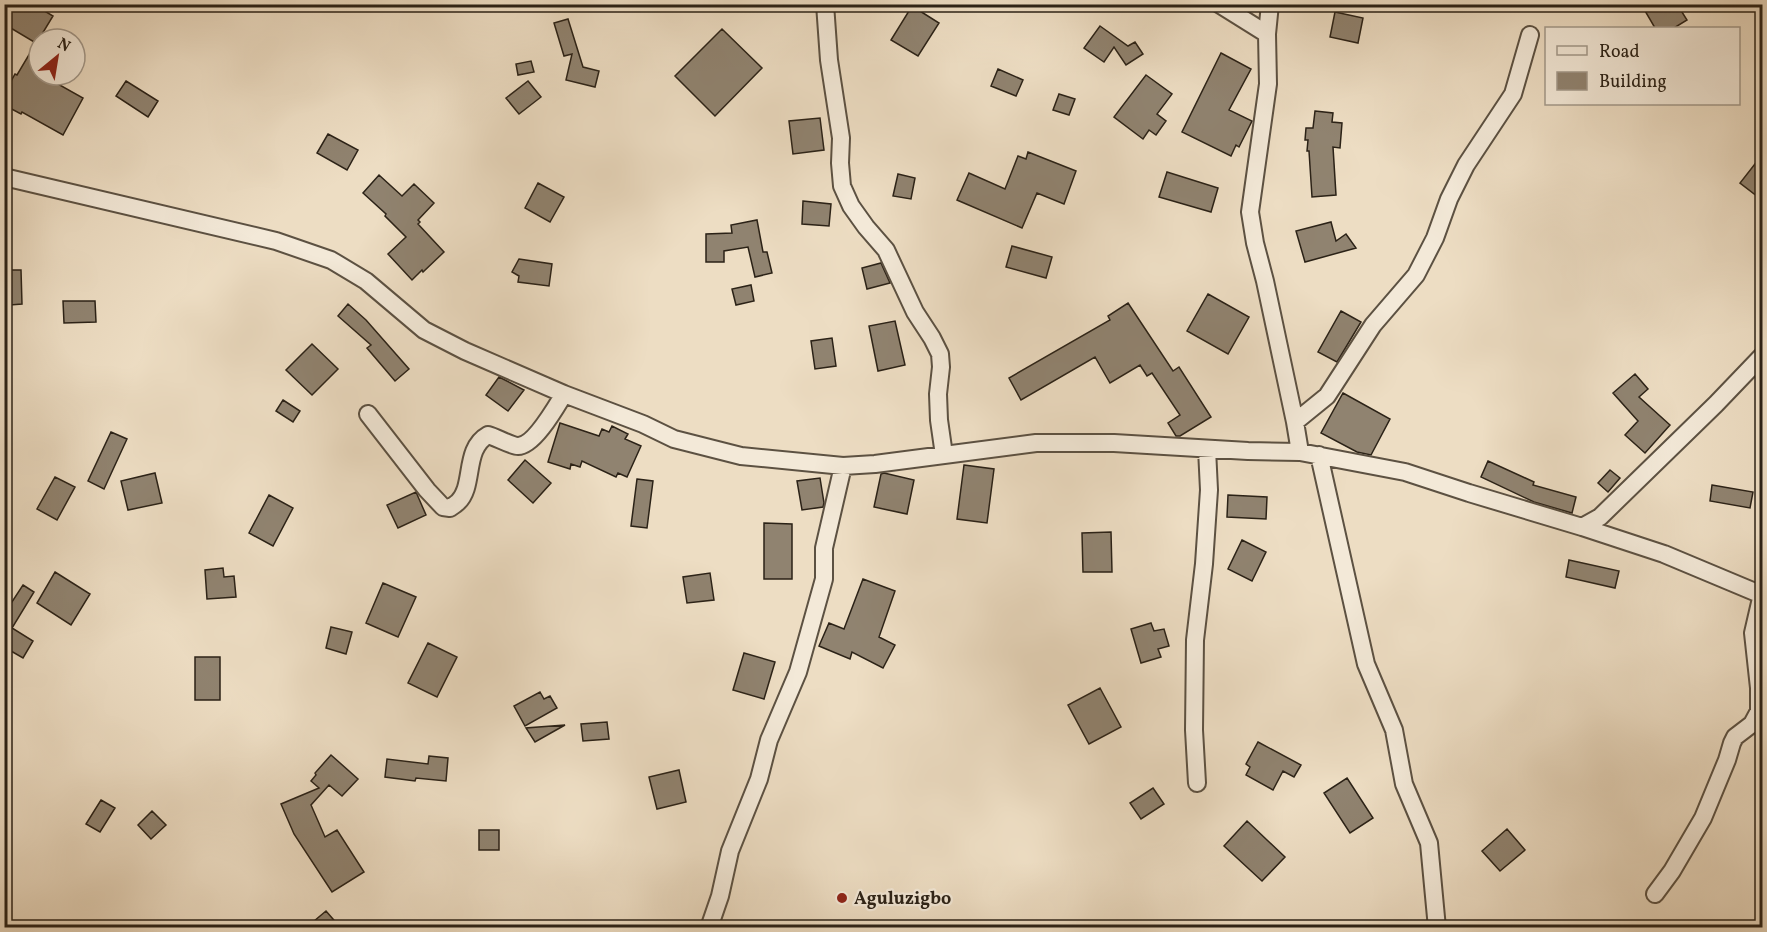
<svg xmlns="http://www.w3.org/2000/svg" width="1767" height="932" font-family="Vollkorn,serif">
	<style>
		.building { fill: #908370; stroke: #2b2217; stroke-width: 1.5 }
		.lines { fill: none; stroke-linecap: round; stroke-linejoin: round }
		.street-casing { stroke: #5c5142; stroke-width: 20 }
		.street { stroke: #f3e9d8; stroke-width: 16 }
		.poi-dot { fill: #8f2418; stroke: #f3e9d8; stroke-width: 2 }
		.labels { text-anchor: middle; stroke-width: 4.5; stroke-linejoin: round; paint-order: stroke }
		.poi-label { font-size: 18px; font-weight: bold; fill: #2b2217; stroke: #f3e9d8; text-anchor: start }
	</style>
	<rect width="100%" height="100%" fill="#edddc3"/>
	<filter id="stains"><feTurbulence type="fractalNoise" baseFrequency=".00333" numOctaves="4"/><feColorMatrix values="0 0 0 0 .2 0 0 0 0 .09 0 0 0 0 .02 0 0 0 .5 -.17"/></filter>
	<radialGradient id="worn" r=".72"><stop offset=".6" stop-color="#630" stop-opacity="0"/><stop offset="1" stop-color="#630" stop-opacity=".3"/></radialGradient>
	<path class="building" d="M9,4H33L53,16L39,39V75H42L83,98L63,135L22,112L21,114L4,105V94L15,74L17,75L36,43L4,24V12Z
		M1641,4H1677L1687,20L1674,28H1655Z
		M912,6L939,23L918,56L891,40Z
		M1335,12L1363,18L1358,43L1330,37Z
		M568,19L583,67L599,71L595,87L566,80L572,54L564,56L554,23Z
		M1100,26L1128,46L1135,42L1143,54L1126,65L1114,47L1104,62L1084,48Z
		M722,29L762,68L715,116L675,76Z
		M1221,53L1251,69L1229,110L1252,121L1239,147L1236,145L1231,156L1182,132Z
		M531,61L534,72L518,75L516,64Z
		M998,69L1023,80L1016,96L991,86Z
		M1146,75L1172,94L1157,114L1166,121L1156,135L1149,130L1143,139L1114,117Z
		M126,81L158,101L148,117L116,96Z
		M528,81L541,97L519,114L506,98Z
		M1059,94L1075,99L1069,115L1053,110Z
		M1315,111L1333,113L1332,122L1342,123L1340,148L1333,147L1336,195L1312,197L1309,151H1307L1308,140H1305L1306,128H1313Z
		M820,118L824,150L793,154L789,121Z
		M328,134L358,150L347,170L317,153Z
		M1028,152L1076,171L1064,204L1037,193L1022,228L957,200L969,173L1005,189L1018,156L1026,159Z
		M1762,155V200L1740,183Z
		M1167,172L1218,188L1211,212L1159,197Z
		M898,174L915,178L911,199L893,196Z
		M379,175L402,196L414,184L434,203L418,220L420,222L418,224L444,252L423,272L422,270L412,280L388,254L406,237L385,216L386,214L363,193Z
		M538,183L564,197L550,222L525,208Z
		M803,201L831,204L829,226L802,224Z
		M757,220L763,252H767L772,273L755,277L748,247L724,251V262H706V234L732,233L731,225Z
		M1331,222L1336,241L1346,234L1356,248L1305,262L1296,231Z
		M1012,246L1052,257L1046,278L1006,267Z
		M519,259L552,264L549,286L518,282L519,276L512,272Z
		M881,263L890,283L867,289L862,268Z
		M9,270H21L22,304L10,305Z
		M751,285L754,301L736,305L732,289Z
		M1208,294L1249,317L1228,354L1187,331Z
		M63,301H95L96,322L64,323Z
		M1128,303L1173,371L1179,367L1211,417L1180,436H1176L1168,423L1180,415L1152,373L1147,376L1140,365L1110,383L1095,357L1021,400L1009,378L1110,320L1108,316Z
		M348,304L366,320L409,369L395,381L367,348L371,345L338,316Z
		M1341,311L1361,322L1337,362L1318,352Z
		M895,321L905,365L878,371L869,326Z
		M832,338L836,366L815,369L811,341Z
		M312,344L338,369L312,395L286,370Z
		M1635,374L1648,389L1639,397L1670,425L1645,453L1625,435L1638,421L1613,393Z
		M499,377L524,390L508,411L486,395Z
		M1343,393L1390,419L1371,455L1357,452L1321,433Z
		M283,400L300,411L293,422L276,411Z
		M560,423L599,436L602,429L609,432L612,426L628,434L625,439L641,446L627,477L618,473L616,477L582,461L580,467L571,464L570,469L548,462Z
		M111,432L127,439L104,489L88,481Z
		M525,460L551,483L533,503L508,480Z
		M1488,461L1534,482L1533,485L1576,497L1572,513L1534,502L1481,477Z
		M964,465L994,469L987,523L957,519Z
		M1610,470L1620,478L1608,492L1598,483Z
		M155,473L162,503L128,510L121,481Z
		M884,473L914,480L907,514L874,507L881,474Z
		M55,477L75,487L57,520L37,509Z
		M820,478L824,503L823,507L802,510L797,481Z
		M637,479L653,481L647,528L631,526Z
		M1712,485L1753,492L1750,508L1710,501Z
		M416,492L426,515L398,528L387,505Z
		M269,495L293,508L273,546L249,533Z
		M1228,495L1267,497L1266,519L1227,517Z
		M764,523L792,524V579H764Z
		M1111,532L1112,572H1083L1082,533Z
		M1242,540L1266,552L1252,581L1228,569Z
		M1569,560L1619,571L1615,588L1566,577Z
		M223,568L224,577L234,576L236,597L207,599L205,570Z
		M55,572L90,594L71,625L37,603Z
		M710,573L714,600L687,603L683,577Z
		M863,579L895,591L879,637L895,645L883,668L852,652L850,659L819,646L829,623L844,629Z
		M383,583L416,597L398,637L366,623Z
		M23,585L34,592L12,628L33,641L23,658L4,647V614Z
		M1151,623L1154,631L1164,629L1169,646L1158,649L1161,657L1141,663L1131,629Z
		M331,627L352,632L346,654L326,648Z
		M428,643L457,657L437,697L408,683Z
		M744,653L775,662L764,699L733,690Z
		M195,657H220V700H195Z
		M1100,688L1121,727L1089,744L1068,705Z
		M540,692L544,699L550,696L557,708L525,726L514,706Z
		M607,722L609,739L583,741L581,724Z
		M565,725L535,742L526,728Z
		M1258,742L1301,765L1294,777L1283,771L1273,790L1246,775L1250,767L1246,764Z
		M331,755L358,779L342,796L329,785L311,805L325,837L337,830L364,872L332,892L294,834L281,804L319,788L311,781L316,775L315,773Z
		M429,756L448,758L446,781L416,778L415,781L385,777L387,759L428,764Z
		M679,770L686,802L657,809L649,777Z
		M1347,778L1373,818L1350,833L1324,793Z
		M1153,788L1164,804L1141,819L1130,803Z
		M101,800L115,808L100,832L86,824Z
		M152,811L166,825L151,839L138,825Z
		M1247,821L1285,857L1262,881L1224,846Z
		M1507,829L1525,850L1500,871L1482,851Z
		M479,830H499V850H479Z
		M326,911L340,927H307Z"/>
	<g class="lines">
		<g class="street-casing">
			<path id="street" d="M825,4L829,60L841,138L840,163L842,186L851,206L866,227L886,250L915,312L932,338L940,354L941,367L938,394L939,420L944,455
				M1219,4L1267,34
				M1270,4L1267,34L1268,84L1250,212L1255,243L1265,281L1295,422L1300,452
				M4,177L276,241L331,260L366,281L424,330L465,351L564,394L643,424L674,439L741,456L843,466L875,464L1036,443H1114L1248,451L1300,452L1405,472L1469,493L1582,527L1600,517L1716,404L1762,356
				M368,414L427,490L443,507L450,508C453,506 456,504 458,502C475,486 463,449 488,435C496,437 511,446 518,446C534,446 556,407 564,394
				M1295,422L1327,396L1373,325L1416,275L1435,238L1449,199L1466,165L1513,94L1530,35
				M1319,455L1366,664L1394,730L1404,784L1429,843L1437,928
				M1582,527L1664,554L1762,595
				M1197,783L1194,730L1195,640L1204,564L1209,490L1207,449
				M1655,894L1672,871L1703,818L1727,760L1732,743L1735,737L1752,724L1759,711V688L1753,633L1762,594
				M709,928L720,896L730,851L759,779L769,740L798,672L824,579V548L843,466"/>
		</g>
		<use href="#street" class="street"/>
	</g>
	<circle class="poi-dot" cx="842" cy="898" r="6"/>
	<g class="labels">
		<g class="poi-label">
			<text x="854" y="904">Aguluzigbo</text>
		</g>
	</g>
	<rect width="1767" height="932" fill="none" stroke="#edddc3" stroke-width="24"/>
	<rect x="6" y="6" width="1755" height="920" fill="none" stroke="#2b2217" stroke-width="3"/>
	<rect x="12" y="12" width="1743" height="908" fill="none" stroke="#2b2217" stroke-width="1.5"/>
	<rect x="1545" y="27" width="195" height="78" fill="#f3e9d8" stroke="#a3998b" stroke-width="1.5"/>
	<rect x="1557" y="46" width="30" height="9" fill="#f3e9d8" stroke="#a3998b" stroke-width="1.5"/>
	<text x="1599" y="57" font-size="18" fill="#2b2217">Road</text>
	<rect x="1557" y="72" width="30" height="18" fill="#908370" stroke="#a3998b" stroke-width="1.5"/>
	<text x="1599" y="87" font-size="18" fill="#2b2217">Building</text>
	<g transform="translate(57 57) rotate(30)"><circle r="28" fill="#f3e9d8" stroke="#a3998b" stroke-width="1.5"/>
	<path d="M0-4.5L10 22L0 15L-10 22Z" fill="#8f2418"/>
	<text y="-9" font-size="16" font-weight="bold" text-anchor="middle" fill="#2b2217">N</text>
	</g>
	<rect width="100%" height="100%" filter="url(#stains)"/>
	<rect width="100%" height="100%" fill="url(#worn)"/>
</svg>
